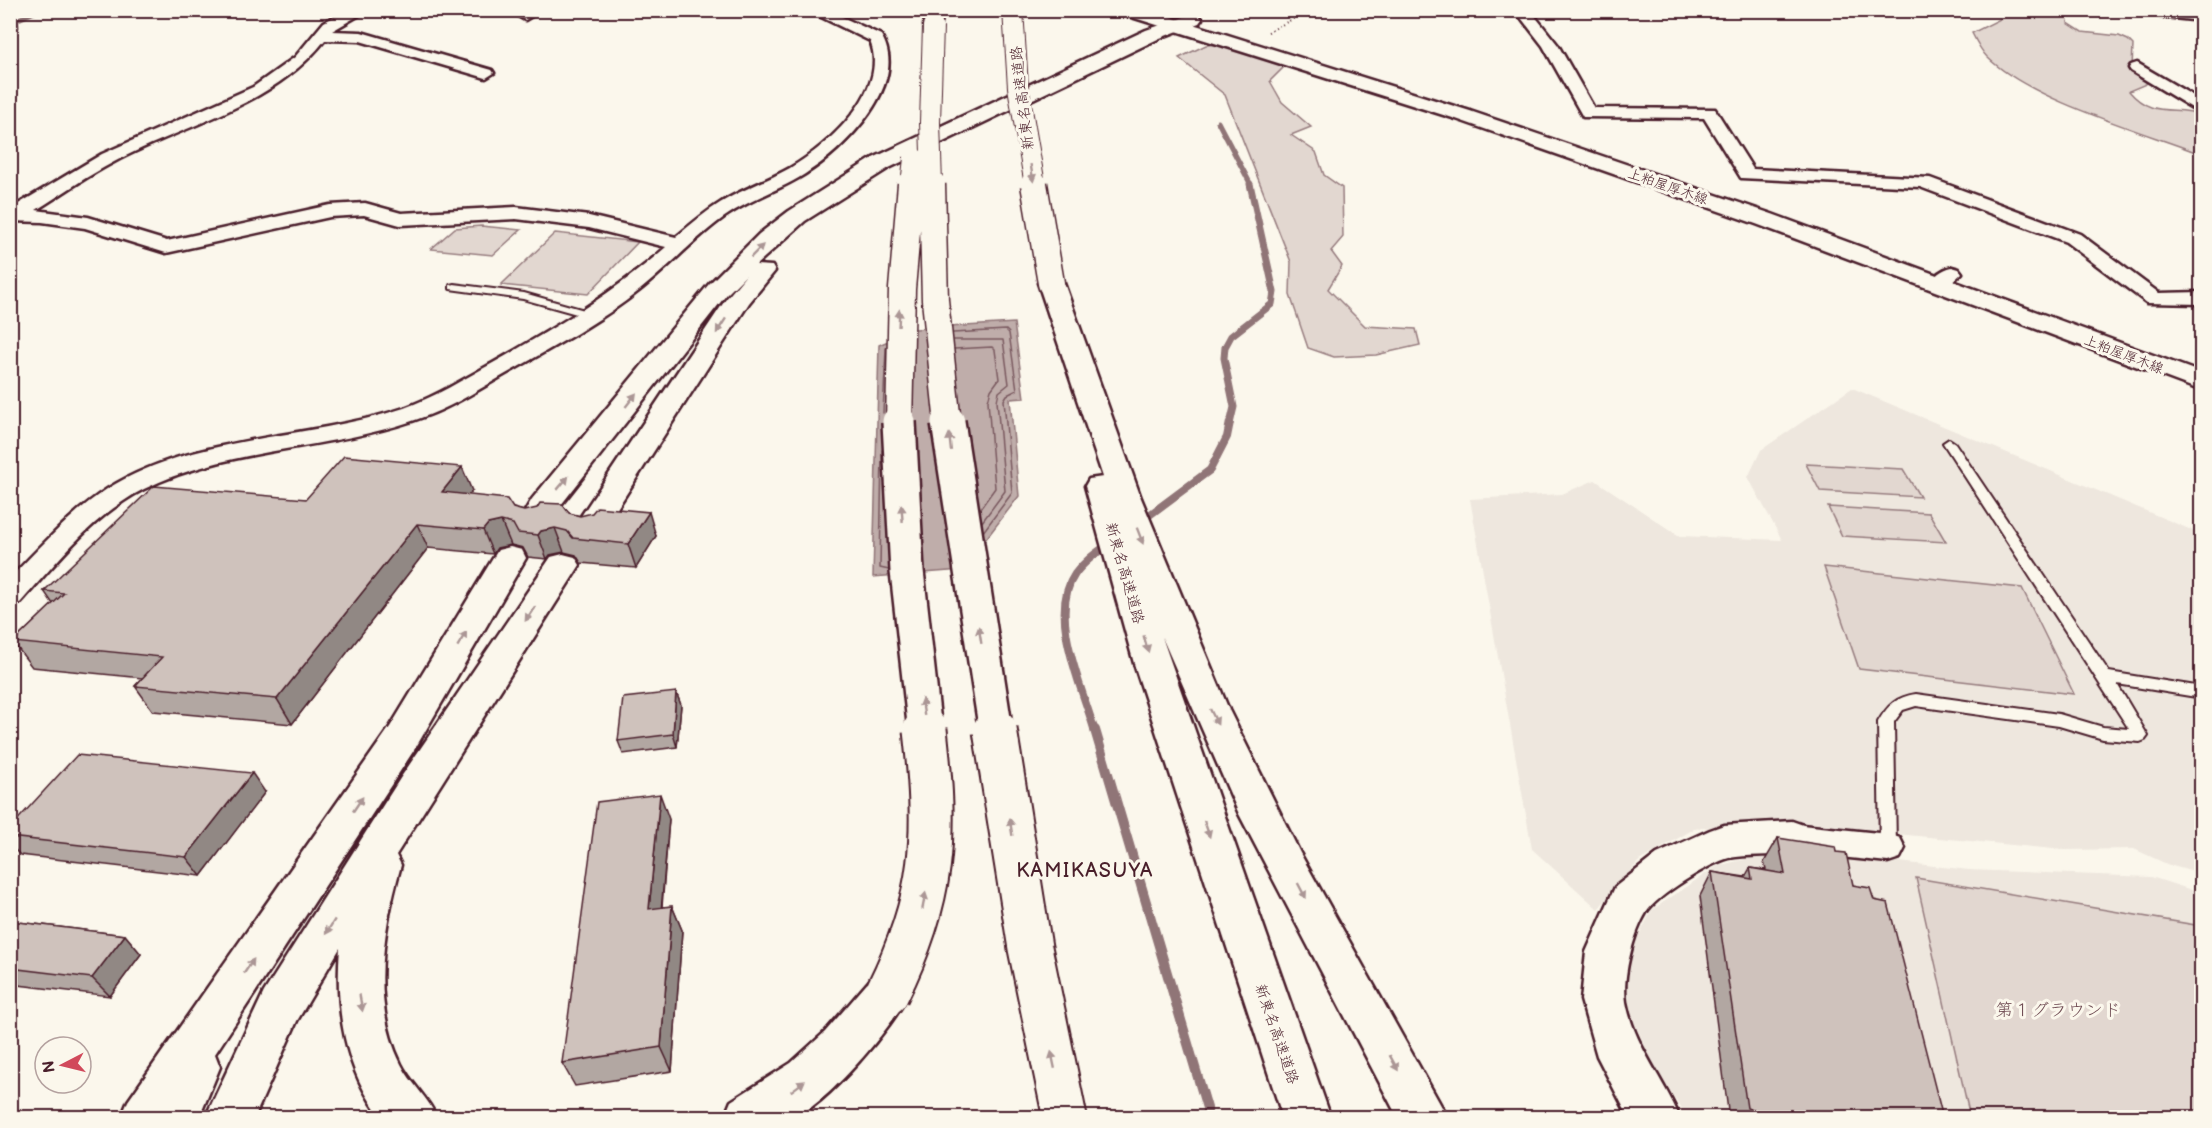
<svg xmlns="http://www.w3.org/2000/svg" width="2212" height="1128" font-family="'Balsamiq Sans','Klee One',sans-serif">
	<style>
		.built { fill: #eee7de }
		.green { fill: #e2d7d0; stroke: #967b7e; stroke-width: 1.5 }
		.water { fill: #bfadaa; stroke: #907477; stroke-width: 1.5 }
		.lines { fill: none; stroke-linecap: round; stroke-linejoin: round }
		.shore { stroke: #79585e; stroke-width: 1.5 }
		.stream-far3 { stroke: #907477; stroke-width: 5 }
		.stream-far2 { stroke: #907477; stroke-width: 7 }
		.stream-far1 { stroke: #907477; stroke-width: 8 }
		.stream { stroke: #907477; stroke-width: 10 }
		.service-casing { stroke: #4a1f2b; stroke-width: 4 }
		.minor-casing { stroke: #4a1f2b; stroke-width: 5 }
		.tertiary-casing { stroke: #4a1f2b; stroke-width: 5 }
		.secondary-casing { stroke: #4a1f2b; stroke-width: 5 }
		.motorway-casing { stroke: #4a1f2b; stroke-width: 5 }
		.path { stroke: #4a1f2b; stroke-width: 2; stroke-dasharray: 1 3; stroke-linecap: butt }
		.service { fill: #fbf7ec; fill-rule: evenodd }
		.minor { fill: #fbf7ec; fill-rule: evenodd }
		.tertiary { fill: #fbf7ec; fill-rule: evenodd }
		.secondary { fill: #fbf7ec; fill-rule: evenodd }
		.motorway { fill: #fbf7ec; fill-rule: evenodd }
		.motorway-bridge-far3-casing { stroke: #4a1f2b; stroke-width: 22; stroke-linecap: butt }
		.motorway-bridge-far2-casing { stroke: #4a1f2b; stroke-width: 29; stroke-linecap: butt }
		.motorway-bridge-far1-casing { stroke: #4a1f2b; stroke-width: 38; stroke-linecap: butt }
		.motorway-bridge-casing { stroke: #4a1f2b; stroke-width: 47; stroke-linecap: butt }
		.motorway-bridge-far3 { stroke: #fbf7ec; stroke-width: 20 }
		.motorway-bridge-far2 { stroke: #fbf7ec; stroke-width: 26 }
		.motorway-bridge-far1 { stroke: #fbf7ec; stroke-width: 33 }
		.motorway-bridge { stroke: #fbf7ec; stroke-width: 43 }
		.wall { fill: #b2a7a2; stroke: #4a1f2b; stroke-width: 1.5 }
		.shaded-wall { fill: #918884; stroke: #4a1f2b; stroke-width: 1.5 }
		.building { fill: #cfc2bc; stroke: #4a1f2b; stroke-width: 1.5 }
		.oneway { fill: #ab9695 }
		.labels { text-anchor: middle; stroke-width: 6; stroke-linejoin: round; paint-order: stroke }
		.far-street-label { font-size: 14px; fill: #4a1f2b; stroke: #fbf7ec }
		.street-label { font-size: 15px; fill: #4a1f2b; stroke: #fbf7ec }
		.near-park-label { font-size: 18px; fill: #704d54; stroke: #fbf7ec }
		.near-neighbourhood-label { font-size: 20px; letter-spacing: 1.5px; fill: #4a1f2b; stroke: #fbf7ec }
	</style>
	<rect width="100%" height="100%" fill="#fbf7ec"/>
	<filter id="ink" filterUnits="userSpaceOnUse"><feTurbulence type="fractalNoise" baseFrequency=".0167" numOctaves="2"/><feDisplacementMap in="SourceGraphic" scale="12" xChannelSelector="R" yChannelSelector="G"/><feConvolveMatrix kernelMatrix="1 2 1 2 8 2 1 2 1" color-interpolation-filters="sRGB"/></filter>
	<g filter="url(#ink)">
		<path class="built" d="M1852,388L2201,534V874L2169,865L2134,849L2064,850L1760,821L1694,829L1639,861L1598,909L1532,849L1470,499L1562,494L1595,480L1679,536L1782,540L1748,477L1761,450Z
			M1786,849L1969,870L2151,877L2201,893V1117H1687L1655,1068L1631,1015L1623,966L1652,910L1717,866Z"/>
		<path class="green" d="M2016,11H2075L2067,13L2068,23L2082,32L2119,36L2128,40L2133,45L2132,68L2149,80L2146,84L2129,91C2153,120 2177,104 2201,115V154C2141,131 2032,101 1987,57C1981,51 1976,41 1972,33Z
			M1226,44L1287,64L1270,81L1282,102L1311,127L1291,135L1316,152L1324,175L1342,188L1343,237L1331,251L1342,266L1328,289L1365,326L1416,329L1420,345L1376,355L1334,357L1308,348L1290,295L1291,262L1225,95L1179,58L1206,45Z
			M481,226L521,230L493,255L431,249L455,228Z
			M555,233L638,242L588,294L501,285Z
			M1806,464L1903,469L1920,497L1820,491Z
			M1828,507L1929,513L1946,542L1842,536Z
			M1824,567L2022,588L2074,694L1859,669Z
			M1916,878L2201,926V1117H1970Z"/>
		<path class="water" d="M1014,323L1024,398L1010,399L1019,496L962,570L873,577L879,345L915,329Z"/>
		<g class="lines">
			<path class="shore" d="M953,333L1006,330L1009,333L1017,390L1007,395L1004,400L1012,493L983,532
				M954,340H1003L1009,384L999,392L997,401L1005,491L982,522
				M954,349L992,347L995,350L999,379L991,390L988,401L995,488L980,509
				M883,413L886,348
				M882,450L880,568L889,570"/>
			<path class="stream-far3" d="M10,31L17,27L16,20L39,10
				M1218,122L1251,185"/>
			<path class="stream-far2" d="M1230,424L1234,407L1224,358L1225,347L1231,336L1272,304L1274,292L1250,184"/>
			<path class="stream-far1" d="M1140,522L1210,470L1227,437L1230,422
				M1095,732C1083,689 1047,614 1075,574C1084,561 1098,552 1110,543"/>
			<path class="stream" d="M1095,730L1207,1108V1118"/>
			<g class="service-casing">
				<path id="service" d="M454,284L524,293L595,313L596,315L591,318L523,299L450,289V285Z
					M1949,439L1955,443L2109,672L2202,687V698L2117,684L2148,736L2145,740L2140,742L2103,739L2059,726L1916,706L1903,710L1894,722L1896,848L1894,853L1888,855L1882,853L1880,848L1878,722C1888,705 1896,697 1916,694L2059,714L2103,727L2129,729L1943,443Z"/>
			</g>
			<g class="minor-casing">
				<path id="minor" d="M348,10H368L332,31L361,32L492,70L494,73L486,78L360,41L325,40C272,107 187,123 114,162C87,176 62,194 36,210L88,217L167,241L330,205L365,203L401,213L516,207L589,216L676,237C690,225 704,213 720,203C742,189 767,181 790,168C829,145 890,90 870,41L807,10H827L881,35C911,84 844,150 805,174C778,191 748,200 723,218C693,240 669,267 640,290C600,322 555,346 511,371C484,386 458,404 429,415C337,451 233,445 144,489C93,515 57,562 20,603L10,605V578C41,547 70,513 107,489C195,434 308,440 404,408C435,397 464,379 493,363C554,328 613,294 666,247L589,228L516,219L400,225L364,215L330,217L166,253L85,228L42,222L10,221V209L102,154L253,87L295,57L324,22Z
					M524,10H542L525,20L518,16Z
					M1515,10H1530L1558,45L1594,108L1715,109L1753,169L1930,178L2080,234L2159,293L2202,292V304L2147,303L2066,242L1920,187L1741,178L1704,118L1583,117L1543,46Z
					M2127,10L2202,13V21L2134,14Z
					M2137,63L2202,101V114L2131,71L2129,68L2131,65Z
					M1952,267L1959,269L1962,273L1946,288H1932L1929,284C1934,276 1942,269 1952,267Z
					M1792,824L1888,834L1900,838L1905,848L1900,858L1888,862L1792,852L1780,848L1775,838L1780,828Z"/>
			</g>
			<g class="tertiary-casing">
				<path id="tertiary" d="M1792,821L1806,826L1812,838L1806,850C1781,858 1755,853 1729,858C1710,863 1656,896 1646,913C1633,934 1622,978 1626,1002C1634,1045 1663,1078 1680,1118H1629L1597,1056L1581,1000L1586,952L1615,887L1657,854L1710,830L1724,825Z"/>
			</g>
			<g class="secondary-casing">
				<path id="secondary" d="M1119,10H1148L1470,111L1772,214L2202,373V391L1756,224L1456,119L1122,14Z"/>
			</g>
			<g class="motorway-casing">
				<path id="motorway" d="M926,10H944L939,30H927L924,26Z
					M1193,14L1199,15L1202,19L1199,23L1160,38L889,168L805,221L756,265L772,266L775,271L749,303L600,535L589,538L578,535L573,528L726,299L746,275L727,294L557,510L545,530L534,533L523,530L518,523L532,499L709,284L759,234L789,211L873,158L1146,30Z
					M1051,275L1060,278L1064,283L1141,498L1229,710L1300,853L1448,1118H1398L1239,814L1162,637L1331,1118H1283L1135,667L1085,486L1089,479L1103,477L1038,283L1042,278Z
					M510,547L522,550L526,558L416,747L215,1054L220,1067L199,1118H121L128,1101L390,727L498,550Z
					M563,554L575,557L580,565L396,855L401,865C383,929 370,1002 401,1064C411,1084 428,1097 437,1118H382C344,1070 335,1007 340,948L297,1021L254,1118H205L264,992L401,777L551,557Z
					M887,973L903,979L909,993C895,1024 826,1106 794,1117C781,1121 739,1118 724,1118L731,1101L791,1063L825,1032L871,979Z"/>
			</g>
			<path class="path" d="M1268,32L1310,10"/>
			<use href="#service" class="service"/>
			<use href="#minor" class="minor"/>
			<use href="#tertiary" class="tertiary"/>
			<use href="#secondary" class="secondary"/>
			<use href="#motorway" class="motorway"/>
			<g class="motorway-bridge-far3-casing">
				<path id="motorway-bridge-far3" d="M1013,10L1018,87L1035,185
					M911,185L914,158
					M932,185L930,122L933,26"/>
			</g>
			<g class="motorway-bridge-far2-casing">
				<path id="motorway-bridge-far2" d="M932,184L935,300L948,424
					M1034,184L1051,283
					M899,424L902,289L911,184"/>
			</g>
			<g class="motorway-bridge-far1-casing">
				<path id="motorway-bridge-far1" d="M899,422L907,571L925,732
					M948,422L996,732"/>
			</g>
			<g class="motorway-bridge-casing">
				<path id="motorway-bridge" d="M995,730L1030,948L1065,1118
					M887,993C935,897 937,835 925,730"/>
			</g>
			<use href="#motorway-bridge-far3" class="motorway-bridge-far3"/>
			<use href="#motorway-bridge-far2" class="motorway-bridge-far2"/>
			<use href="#motorway-bridge-far1" class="motorway-bridge-far1"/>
			<use href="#motorway-bridge" class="motorway-bridge"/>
		</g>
		<path class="wall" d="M472,491L468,495L524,511L569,513L656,536L636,568L581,563L576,555L564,552L550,555L547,559L528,557L523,548L511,545L497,548L493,554L428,548L292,724L153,711L135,686L143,678L32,667L13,642L53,604L44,591L306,499Z
			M676,692L681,705L677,747L623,754L618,741Z
			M265,792L201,876L20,855L10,845V828Z
			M669,819L662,907L672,906L682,930L672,1071L575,1086L562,1063Z
			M1778,838L1836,852L1853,885L1943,1118H1729L1700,896L1712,872L1745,877L1750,868L1766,870L1764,862Z
			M10,921L125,935L141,954L110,996L10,984Z"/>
		<path class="shaded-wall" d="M462,467L472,491L452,516L442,492Z
			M649,512L656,536L636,568L628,544Z
			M501,521L511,545L497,548L493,554L483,530L488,524Z
			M417,524L428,548L292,724L277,699Z
			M555,528L564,552L550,555L547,559L538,535L541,531Z
			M676,692L681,705L677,747L673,734Z
			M252,773L265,792L201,876L186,857Z
			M660,794L669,819L659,934L649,909Z
			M672,906L682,930L672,1071L661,1047Z
			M125,935L141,954L110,996L92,978Z"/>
		<path class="building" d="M344,456L462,467L442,492L507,499L513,508L524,511L537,508L540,503L562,504L569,513L580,516L592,513L597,507L649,512L628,544L573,538L567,531L555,528L541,531L538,535L518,533L513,524L501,521L488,524L483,530L417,524L277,699L135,686L162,657L13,642L64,593L44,591L154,486L306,499Z
			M676,692L673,734L618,741L623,698Z
			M77,755L252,773L186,857L10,837V828Z
			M660,794L649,909L672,906L661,1047L562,1063L597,802Z
			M1778,838L1835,847L1836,852L1846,853L1853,885L1870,888L1874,900L1888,903L1943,1118H1757L1756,1111L1747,1108L1712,872L1752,879L1750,868L1785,874Z
			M10,921L125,935L92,978L10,968Z"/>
		<defs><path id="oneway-solid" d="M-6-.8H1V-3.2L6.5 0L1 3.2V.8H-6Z" transform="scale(1.5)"/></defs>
		<g class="oneway">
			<use href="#oneway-solid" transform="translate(1032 173) rotate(81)"/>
			<use href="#oneway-solid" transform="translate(757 251) rotate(-45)"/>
			<use href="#oneway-solid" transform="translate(899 318) rotate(-87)"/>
			<use href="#oneway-solid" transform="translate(721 326) rotate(123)"/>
			<use href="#oneway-solid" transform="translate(631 400) rotate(-52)"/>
			<use href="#oneway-solid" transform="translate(950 442) rotate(-96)"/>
			<use href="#oneway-solid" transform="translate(563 483) rotate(-50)"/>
			<use href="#oneway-solid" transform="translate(902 513) rotate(-94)"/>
			<use href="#oneway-solid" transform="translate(1140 536) rotate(69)"/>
			<use href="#oneway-solid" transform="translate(530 614) rotate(124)"/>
			<use href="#oneway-solid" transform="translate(980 635) rotate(-99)"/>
			<use href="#oneway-solid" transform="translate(462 639) rotate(-59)"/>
			<use href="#oneway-solid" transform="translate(1146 644) rotate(74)"/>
			<use href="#oneway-solid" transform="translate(923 707) rotate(-98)"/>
			<use href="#oneway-solid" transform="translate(1214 717) rotate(64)"/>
			<use href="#oneway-solid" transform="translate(358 804) rotate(-56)"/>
			<use href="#oneway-solid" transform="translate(1011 827) rotate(-99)"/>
			<use href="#oneway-solid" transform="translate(1207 829) rotate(71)"/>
			<use href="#oneway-solid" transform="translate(1302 891) rotate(62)"/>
			<use href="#oneway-solid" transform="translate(924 901) rotate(-79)"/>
			<use href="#oneway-solid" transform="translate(330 927) rotate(122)"/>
			<use href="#oneway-solid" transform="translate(249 966) rotate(-56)"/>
			<use href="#oneway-solid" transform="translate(361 1003) rotate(80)"/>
			<use href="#oneway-solid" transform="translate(1053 1060) rotate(-102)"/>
			<use href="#oneway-solid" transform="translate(1394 1063) rotate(61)"/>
			<use href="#oneway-solid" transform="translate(798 1086) rotate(-37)"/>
		</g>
	</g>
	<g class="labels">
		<g class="far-street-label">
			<text transform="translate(1668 186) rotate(19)" y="5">上粕屋厚木線</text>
			<text transform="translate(2124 354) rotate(21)" y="5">上粕屋厚木線</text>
		</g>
		<g class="street-label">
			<text transform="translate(1022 98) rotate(-97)" y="5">新東名高速道路</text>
			<text transform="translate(1125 573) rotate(74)" y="5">新東名高速道路</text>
			<text transform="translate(1277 1034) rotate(71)" y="5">新東名高速道路</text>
		</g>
		<g class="near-park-label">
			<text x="2058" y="1016">第１グラウンド</text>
		</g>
		<g class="near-neighbourhood-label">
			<text x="1085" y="877">KAMIKASUYA</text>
		</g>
	</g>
	<rect width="2212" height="1128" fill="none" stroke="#fbf7ec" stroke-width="36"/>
	<rect x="18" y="18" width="2176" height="1092" fill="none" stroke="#4a1f2b" stroke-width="2" filter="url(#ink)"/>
	<g transform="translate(63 1065) rotate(263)"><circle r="28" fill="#fbf7ec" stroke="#b4a19f" stroke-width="1.5"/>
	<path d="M0-4.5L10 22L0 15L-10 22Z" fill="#d1495b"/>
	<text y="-9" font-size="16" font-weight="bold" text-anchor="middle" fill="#4a1f2b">N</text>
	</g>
</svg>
